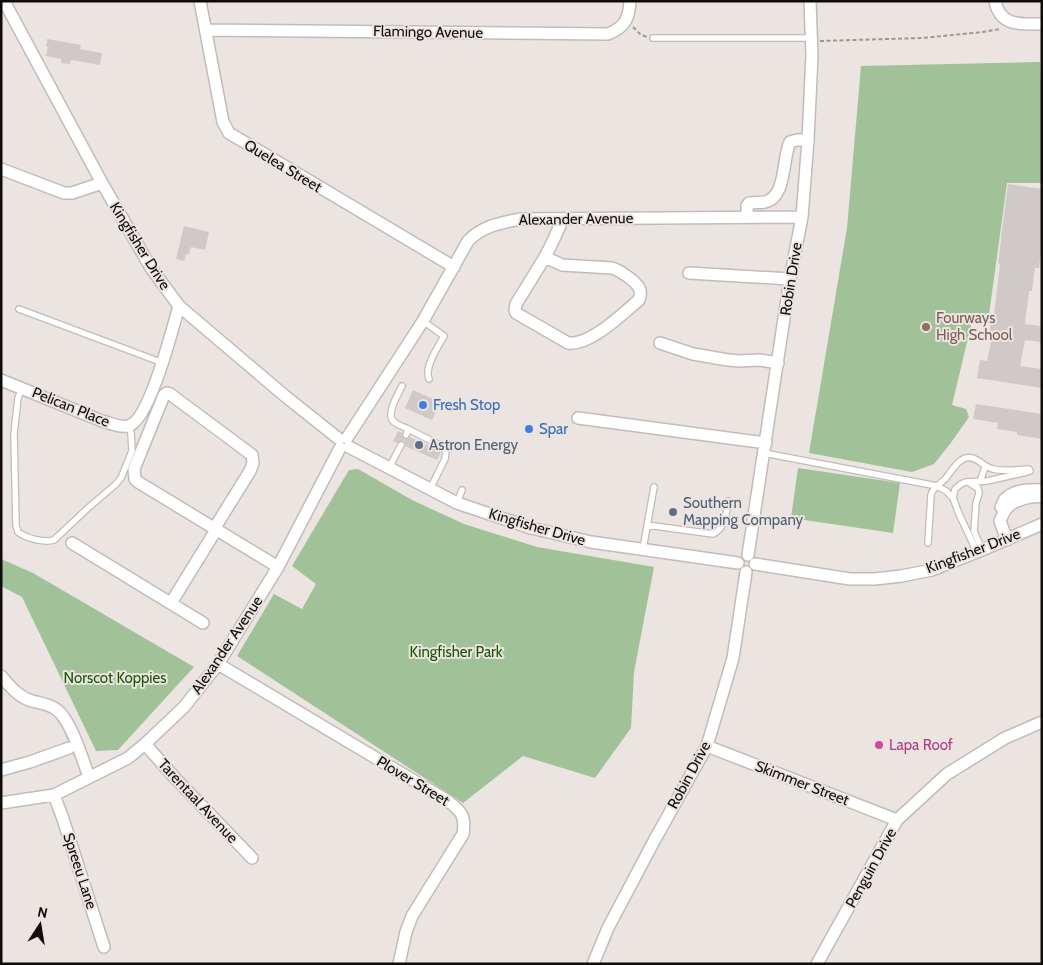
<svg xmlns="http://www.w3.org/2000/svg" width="1043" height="965" font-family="Cabin,sans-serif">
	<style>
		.green { fill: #a1c198 }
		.building { fill: #d1c9c7 }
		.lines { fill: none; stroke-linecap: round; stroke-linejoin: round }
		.service-casing { stroke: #c3bbb8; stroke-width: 8 }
		.minor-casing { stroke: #c3bbb8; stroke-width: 14 }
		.path { stroke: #9d9794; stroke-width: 2; stroke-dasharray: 4 2.5; stroke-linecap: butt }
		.service { stroke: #fff; stroke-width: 5.5 }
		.minor { stroke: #fff; stroke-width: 11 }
		.education-dot { fill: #8d6e63; stroke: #ece4e0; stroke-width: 2 }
		.shop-dot { fill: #3f7fe0; stroke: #ece4e0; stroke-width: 2 }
		.service-dot { fill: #5c6f8a; stroke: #ece4e0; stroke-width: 2 }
		.hotel-dot { fill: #d1479c; stroke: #ece4e0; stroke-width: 2 }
		.labels { text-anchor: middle; stroke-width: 4; stroke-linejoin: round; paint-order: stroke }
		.street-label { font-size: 15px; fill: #0f0c0b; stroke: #ece4e0 }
		.education-label { font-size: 15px; fill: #785e54; stroke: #ece4e0; text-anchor: start }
		.shop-label { font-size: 15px; fill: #366cbe; stroke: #ece4e0; text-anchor: start }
		.service-label { font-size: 15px; fill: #4e5e75; stroke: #ece4e0; text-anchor: start }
		.park-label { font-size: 15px; fill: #175600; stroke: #ece4e0 }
		.hotel-label { font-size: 15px; fill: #b23c85; stroke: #ece4e0; text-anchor: start }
	</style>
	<rect width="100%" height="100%" fill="#ece4e0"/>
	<path class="green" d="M1040,62L1042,109V183H1007L989,315L974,313L952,405L966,409L969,417L950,444L934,464L912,472L809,453L847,228L861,66Z
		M798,468L900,483L893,533L791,518Z
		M358,469L412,500L464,524L537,547L654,567L634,672L631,728L595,778L523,756L463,803L237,656L274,594L302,609L316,584L292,566L349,470Z
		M1,559L33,573L194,667L118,750L96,751L22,597L1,586Z"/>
	<path class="building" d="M47,39L81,45L80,49L102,53L100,65L71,60L70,64L61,63V59L46,56L48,47H46Z
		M1008,184L1042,189V242L1039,268H1035L1032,291H1029L1025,324L1042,326V342L1025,340L1020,366L1042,369V388L977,378L980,360L987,361L992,337H989L991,315H994L1000,264L998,263Z
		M184,226L209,232L205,250L191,247L189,254H186L184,261L176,259Z
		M413,390L440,402L432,420L405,408Z
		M976,404L1042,414V439L1017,435V432L997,429L998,423L973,419Z
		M398,431L402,433V436L404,439H407L410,437L439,450L441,452L437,460L405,446V443L403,441H399L397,443L393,441Z"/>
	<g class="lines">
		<g class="service-casing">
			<path id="service" d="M653,38H811
				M19,309L163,363
				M423,321L444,336C438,347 424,367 429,379
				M402,386C398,394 386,414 393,421C397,425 404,427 408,429L406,435
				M22,388L18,398L14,434L16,525L18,532C26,538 43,543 54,540L88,508L115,485L121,478L132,451L131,433L129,426
				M408,429L442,446L446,451L445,459L430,489
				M764,453L937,486L946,491L953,498
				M389,468L401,445
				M980,482L985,467
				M971,484L978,488L979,493L976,503L974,531L982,550
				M457,503L462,490
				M647,525L713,534C726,527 726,514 728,501
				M928,543L931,495C933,486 941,484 946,478C953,469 962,451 977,460C984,464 984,467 993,469C1004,472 1018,469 1029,469L1030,471
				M643,549L654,487
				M977,552L959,514L953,498L955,489L961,484L966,482L987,481L1027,472"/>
		</g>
		<g class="minor-casing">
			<path id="minor" d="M4,1L102,183L151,268L179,306L285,396L339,439
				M200,1L223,122L229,133L454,267
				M995,1C1000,27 1021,24 1042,24
				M206,30L608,34C625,27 629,19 630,1
				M1,169L64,193H72L102,183
				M747,217V206L749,203C754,202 760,203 765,202C787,197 782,158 790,142L797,140H808
				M545,257L516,304L515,310L516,313L568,343C590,346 622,314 639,300C640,296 642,292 639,288C636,281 619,270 612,268L562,265L545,257L552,243L563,219
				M689,273L790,279
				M660,343L693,354L728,360L740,361L760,360L778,363
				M1,380L102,421C110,423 120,428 128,426C149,422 173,327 179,306
				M578,418L766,443
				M347,438L423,321L468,241C482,226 500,223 520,219L802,217
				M349,447L457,503L531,528L591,542L738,563
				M1001,507C1002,506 1004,500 1005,499C1014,490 1030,489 1042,490
				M214,529L250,471L253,463L252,455L170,394L167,393L164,395L134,469L135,479L138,482L278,567
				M1007,540L1000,521C1002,517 1004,510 1008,507C1014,500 1033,495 1042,497
				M72,543L203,623
				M748,555L790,279L802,217L808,140L812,55L810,1
				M755,564L850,579H875L901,576L932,570L982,550L1042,524
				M171,603L216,530
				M218,664L448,801C461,811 466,816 463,834L412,916L406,932L399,964
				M1,676C10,686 18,697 32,701C40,703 50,704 57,710C71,720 83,761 89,777
				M145,744L175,778L252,858
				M707,746L897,820
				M1,770L30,762L69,748
				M54,795L63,819L104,947
				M1,803L54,795L128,758L145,744L184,707L218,664L278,567L340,448
				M593,964L608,928L654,841L707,746L733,658L746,572
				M817,964L897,820L947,774L1005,738L1042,722"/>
		</g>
		<path class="path" d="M633,27L640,34L647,37
			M820,41L922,38L983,32L1000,29"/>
		<use href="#service" class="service"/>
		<use href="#minor" class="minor"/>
	</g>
	<circle class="education-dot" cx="926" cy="327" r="5"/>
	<g class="shop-dot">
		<circle cx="423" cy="405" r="5"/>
		<circle cx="529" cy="429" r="5"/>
	</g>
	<g class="service-dot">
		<circle cx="419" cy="445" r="5"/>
		<circle cx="673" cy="512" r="5"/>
	</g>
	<circle class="hotel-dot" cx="879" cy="745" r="5"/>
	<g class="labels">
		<g class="street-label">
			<text transform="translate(428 32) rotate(1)" y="5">Flamingo Avenue</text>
			<text transform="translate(283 166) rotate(31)" y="5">Quelea Street</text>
			<text transform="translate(576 219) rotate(-1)" y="5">Alexander Avenue</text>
			<text transform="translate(140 246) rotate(58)" y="5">Kingfisher Drive</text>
			<text transform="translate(791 279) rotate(-81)" y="5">Robin Drive</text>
			<text transform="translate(71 407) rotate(22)" y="5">Pelican Place</text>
			<text transform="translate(537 527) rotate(16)" y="5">Kingfisher Drive</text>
			<text transform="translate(973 551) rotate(-21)" y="5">Kingfisher Drive</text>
			<text transform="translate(227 645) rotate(-56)" y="5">Alexander Avenue</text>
			<text transform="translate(689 775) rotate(-62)" y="5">Robin Drive</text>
			<text transform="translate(413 781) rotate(31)" y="5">Plover Street</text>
			<text transform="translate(802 783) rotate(21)" y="5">Skimmer Street</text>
			<text transform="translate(198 801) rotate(47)" y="5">Tarentaal Avenue</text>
			<text transform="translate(871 868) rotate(-61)" y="5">Penguin Drive</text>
			<text transform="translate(80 871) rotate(72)" y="5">Spreeu Lane</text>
		</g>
		<g class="education-label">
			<text x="936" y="323">Fourways<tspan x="936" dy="17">High School</tspan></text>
		</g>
		<g class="shop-label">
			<text x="433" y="410">Fresh Stop</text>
			<text x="539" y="434">Spar</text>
		</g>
		<g class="service-label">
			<text x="429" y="450">Astron Energy</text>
			<text x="683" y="508">Southern<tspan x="683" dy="17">Mapping Company</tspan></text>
		</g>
		<g class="park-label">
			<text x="456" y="657">Kingfisher Park</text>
			<text x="115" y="683">Norscot Koppies</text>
		</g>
		<g class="hotel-label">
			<text x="889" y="750">Lapa Roof</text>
		</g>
	</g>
	<rect width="1043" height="965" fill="none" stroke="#0f0c0b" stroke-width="5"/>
	<g transform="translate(40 925) rotate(12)" stroke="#ece4e0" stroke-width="4" paint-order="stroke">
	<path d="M0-4L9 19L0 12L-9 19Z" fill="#0f0c0b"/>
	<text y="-8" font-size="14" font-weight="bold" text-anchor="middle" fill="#0f0c0b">N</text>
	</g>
</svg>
